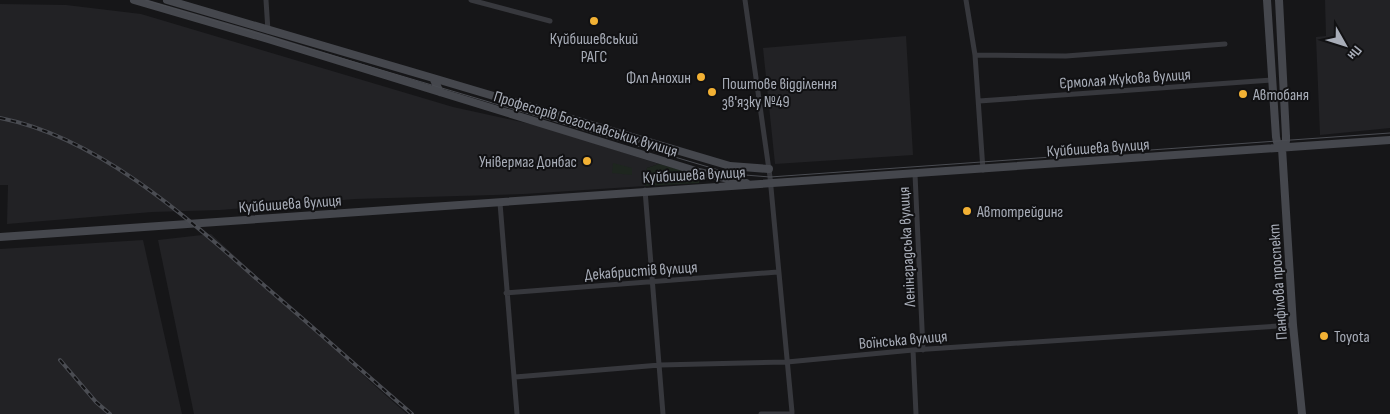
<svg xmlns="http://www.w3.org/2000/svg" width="1390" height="414" font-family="'Sofia Sans Condensed',sans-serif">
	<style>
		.built { fill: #222225 }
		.green { fill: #1e261f }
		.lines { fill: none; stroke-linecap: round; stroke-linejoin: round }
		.street { stroke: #37383d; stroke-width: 5 }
		.secondary { stroke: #45474d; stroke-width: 8 }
		.tram { stroke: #4a4c52; stroke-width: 1 }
		.rail-casing { stroke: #4a4c52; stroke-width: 4 }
		.rail { stroke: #111113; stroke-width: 2; stroke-dasharray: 5.5; stroke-linecap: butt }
		.poi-dot { fill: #f2b134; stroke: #111113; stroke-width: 2 }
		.labels { text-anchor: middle; stroke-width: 4; stroke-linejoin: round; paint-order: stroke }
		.poi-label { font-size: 16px; fill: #a8adb8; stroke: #111113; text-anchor: start }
		.street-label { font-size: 16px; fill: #a8adb8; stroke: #111113 }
	</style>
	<rect width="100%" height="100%" fill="#161618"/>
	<path class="built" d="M1325,0H1390V128L1320,135L1316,37L1326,36Z
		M0,4L66,5L141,14L453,107L540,126L659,164L647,168L645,186L524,194L355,199L220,210L152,212L7,224L8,185H0Z
		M906,36L913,155L775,164L763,48Z
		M211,234L374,385L407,414H194L158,240Z
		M143,240L182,414H0V249Z"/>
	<path class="green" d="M613,163L632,168V175L612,173Z
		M659,164L700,175L699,183L645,186L647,168Z"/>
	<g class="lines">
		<path class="street" d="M266,0L268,31
			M471,0L550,21
			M745,0L770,177L792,412
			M966,0L975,55L983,170
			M975,55L1066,56L1225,44
			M979,101L1273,80
			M915,174L923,350
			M645,190L663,414
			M500,203L517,414
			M506,293L778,272
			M913,350L916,414
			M515,377L660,365L787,362L913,350L1293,325
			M761,414H792"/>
		<path class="secondary" d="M134,0L268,39L699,172L746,183
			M167,0L433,78L440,92
			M1267,0L1276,137L1277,142L1282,148
			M1279,0L1286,136V141L1282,148
			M433,78L730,166L769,169
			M1282,148L1293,325L1302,414
			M0,237L1390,140"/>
		<path class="tram" d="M145,0L732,174L770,177L1390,133"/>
		<g class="rail-casing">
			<path id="rail" d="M0,118C101,138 191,221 266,287C315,329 363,372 412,414
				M60,360L96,402L110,414"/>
		</g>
		<use href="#rail" class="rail"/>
	</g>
	<g class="poi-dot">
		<circle cx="594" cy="21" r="5"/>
		<circle cx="701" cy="77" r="5"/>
		<circle cx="712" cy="92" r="5"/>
		<circle cx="1243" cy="94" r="5"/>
		<circle cx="587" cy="161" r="5"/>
		<circle cx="967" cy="211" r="5"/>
		<circle cx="1324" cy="336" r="5"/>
	</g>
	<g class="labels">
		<g class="poi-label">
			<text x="594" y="44" text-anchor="middle">Куйбишевський<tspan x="594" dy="18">РАГС</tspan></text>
			<text x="691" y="83" text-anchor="end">Флп Анохин</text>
			<text x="722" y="89">Поштове відділення<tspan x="722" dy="18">зв'язку №49</tspan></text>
			<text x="1253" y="100">Автобаня</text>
			<text x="577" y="167" text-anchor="end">Універмаг Донбас</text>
			<text x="977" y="217">Автотрейдинг</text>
			<text x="1334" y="342">Toyota</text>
		</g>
		<g class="street-label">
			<text transform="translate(1125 78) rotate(-4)" y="6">Єрмолая Жукова вулиця</text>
			<text transform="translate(586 123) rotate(17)" y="6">Професорів Богославських вулиця</text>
			<text transform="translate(1098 147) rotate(-4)" y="6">Куйбишева вулиця</text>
			<text transform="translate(694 174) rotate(-3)" y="6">Куйбишева вулиця</text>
			<text transform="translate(290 203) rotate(-4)" y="6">Куйбишева вулиця</text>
			<text transform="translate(906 247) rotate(-93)" y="6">Ленінградська вулиця</text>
			<text transform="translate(641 270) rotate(-4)" y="6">Декабристів вулиця</text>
			<text transform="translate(1277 282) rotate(-94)" y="6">Панфілова проспект</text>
			<text transform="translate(903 339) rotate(-5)" y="6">Воїнська вулиця</text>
		</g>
	</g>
	<g transform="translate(1345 45) rotate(129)" stroke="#111113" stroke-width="4" paint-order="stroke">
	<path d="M0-4L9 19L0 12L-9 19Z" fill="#a8adb8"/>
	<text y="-8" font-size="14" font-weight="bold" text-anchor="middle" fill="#a8adb8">Пн</text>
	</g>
</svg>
